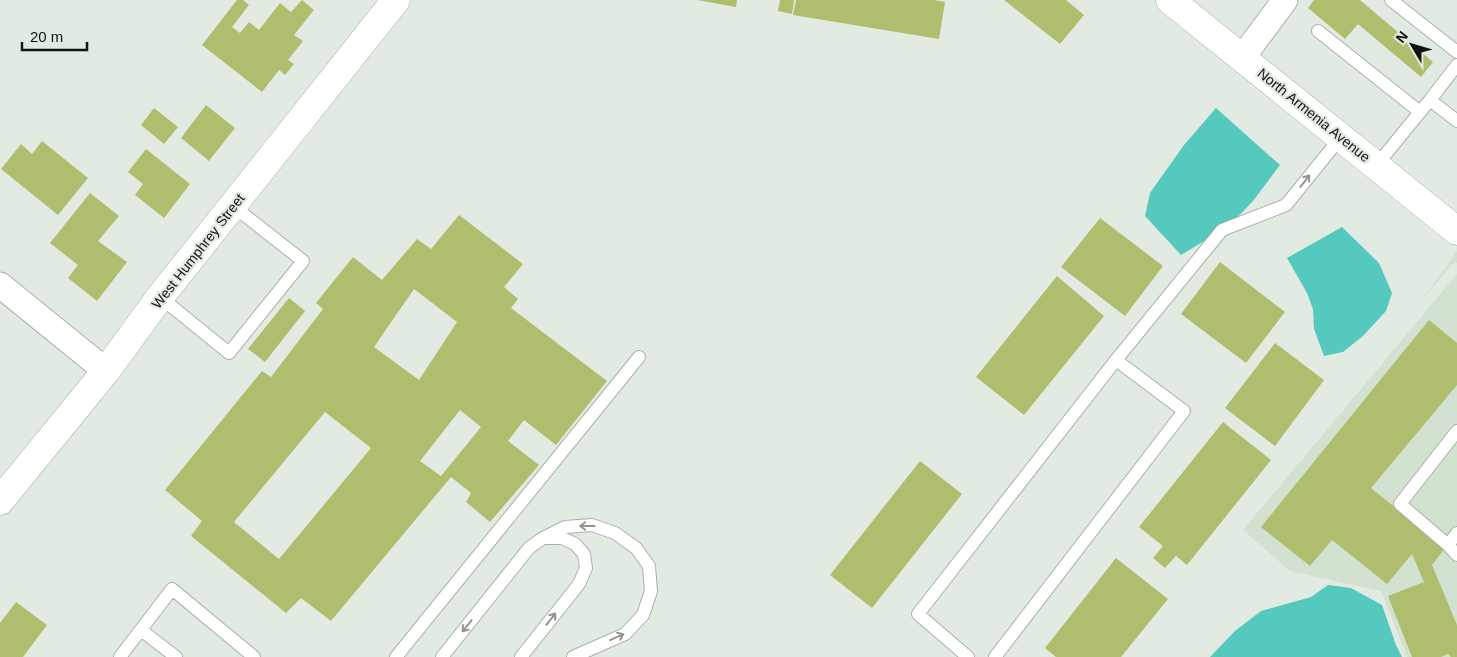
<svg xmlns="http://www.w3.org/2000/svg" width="1457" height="657" font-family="Arial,sans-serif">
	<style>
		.built { fill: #d3e1d0 }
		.water { fill: #56c9be }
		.building { fill: #afbe6e; fill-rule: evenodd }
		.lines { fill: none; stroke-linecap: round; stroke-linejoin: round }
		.lane-casing { stroke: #a9b1a8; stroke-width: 14 }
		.street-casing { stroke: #a9b1a8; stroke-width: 27 }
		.secondary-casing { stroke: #a9b1a8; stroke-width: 29 }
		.lane { stroke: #fff; stroke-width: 12 }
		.street { stroke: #fff; stroke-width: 25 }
		.secondary { stroke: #fff; stroke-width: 28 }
		.oneway { stroke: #949593 }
		.labels { text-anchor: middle; stroke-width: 4.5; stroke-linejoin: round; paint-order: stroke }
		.street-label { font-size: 14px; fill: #111410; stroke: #e2ebe1 }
	</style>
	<rect width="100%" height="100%" fill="#e2ebe1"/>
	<path class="built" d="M1457,251V263L1452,264L1421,301Z
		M1457,274V657H1407L1381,591L1290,571L1243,530Z"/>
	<path class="water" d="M1216,108L1280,165L1253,201L1229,226L1181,255L1145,216L1150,193L1184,145Z
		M1342,227L1379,263L1392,293L1386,311L1363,336L1343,352L1324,356L1314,329L1313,309L1307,293L1287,258Z
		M1328,585L1351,588L1382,605L1396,645L1402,657H1210L1235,631L1261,611L1311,597Z"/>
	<path class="building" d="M237,0H243L249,5L232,27L240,33L249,22L259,30L280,3L291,12L302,0L314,10L294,35L303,41L288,60L294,64L285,75L279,70L262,92L202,45Z
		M697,0H737L736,7Z
		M780,0H794L792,14L778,11Z
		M796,0H934L945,2L939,39L793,15Z
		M1004,0H1066L1084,15L1060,44Z
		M1314,0H1360L1433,62L1421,77L1358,24L1345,39L1308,8Z
		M206,105L235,128L209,161L181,138Z
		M154,108L178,127L164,144L141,125Z
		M42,141L88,178L58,215L1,169L21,144L32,154Z
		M146,149L190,184L164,218L135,195L143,184L128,172Z
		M90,193L119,216L98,241L127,262L97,301L68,278L78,265L50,243Z
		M459,215L523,264L504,287L518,299L511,308L607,381L556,445L524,420L508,441L539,465L490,522L466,502L471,493L451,477L331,621L301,598L286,613L191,536L202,521L165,490L262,371L271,377L323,309L316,303L353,257L382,280L417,239L431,249ZM414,289L457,322L419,380L374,347ZM460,410L481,427L441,476L420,461ZM325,412L371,448L279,559L234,522Z
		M1100,218L1163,266L1125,316L1061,267Z
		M1220,262L1285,312L1246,363L1181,314Z
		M1057,276L1104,316L1024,415L976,377Z
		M289,298L305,311L265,362L248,349Z
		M1429,320L1457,343V385L1371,488L1445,548L1432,565L1457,625V657H1451L1448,654L1441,657H1412L1388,596L1424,582L1412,554L1387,584L1332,540L1310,566L1261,527Z
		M1275,343L1324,380L1275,446L1225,408Z
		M1223,422L1271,460L1187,565L1176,556L1165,568L1153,558L1163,546L1139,527Z
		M920,461L962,494L872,608L830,575Z
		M1116,558L1168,599L1121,657H1056L1045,648Z
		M16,602L47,625L23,657H0V623Z"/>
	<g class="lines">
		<g class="lane-casing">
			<path id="lane" d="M1391,0L1457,52
				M1318,31L1420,112L1376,166
				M1430,100L1457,65
				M1420,112L1430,100L1457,121
				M160,297L229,353L303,261L233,206
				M1457,431L1400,504L1448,545L1457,555
				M1448,545L1457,533
				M141,630L176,657
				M120,657L172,589L254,657
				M396,657L639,357
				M442,657L529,548L543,538L565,527L592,525L615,533L636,548L649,566L651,591L643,615L625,634L573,657
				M521,657L579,584L586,568L584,554L575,544L562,538H547
				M968,657L918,614L1116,360
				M995,657L1184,411L1116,360L1222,230L1286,205L1341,137"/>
		</g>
		<g class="street-casing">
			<path id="street" d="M1242,58L1285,0
				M0,285L106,371"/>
		</g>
		<g class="secondary-casing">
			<path id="secondary" d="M1170,0L1457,231
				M0,501L106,371L160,297L396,0"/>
		</g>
		<use href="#lane" class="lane"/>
		<use href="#street" class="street"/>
		<use href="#secondary" class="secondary"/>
	</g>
	<defs><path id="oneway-shaft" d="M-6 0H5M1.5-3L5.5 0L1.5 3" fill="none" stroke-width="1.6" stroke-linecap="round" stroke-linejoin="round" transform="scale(1.25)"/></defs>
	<g class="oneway">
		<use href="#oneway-shaft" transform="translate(1305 181) rotate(-52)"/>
		<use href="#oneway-shaft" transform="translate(587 526) rotate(180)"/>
		<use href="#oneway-shaft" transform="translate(551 619) rotate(-52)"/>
		<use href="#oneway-shaft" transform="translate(467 626) rotate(129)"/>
		<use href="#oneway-shaft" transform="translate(617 637) rotate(-24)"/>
	</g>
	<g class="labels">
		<g class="street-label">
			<text transform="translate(1314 115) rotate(39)" y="5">North Armenia Avenue</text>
			<text transform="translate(198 251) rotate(-52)" y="5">West Humphrey Street</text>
		</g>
	</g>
	<g transform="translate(1412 45) rotate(308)" stroke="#e2ebe1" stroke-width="4" paint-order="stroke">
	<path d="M0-4L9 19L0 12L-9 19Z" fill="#111410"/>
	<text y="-8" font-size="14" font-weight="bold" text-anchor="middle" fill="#111410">N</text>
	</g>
	<path d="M22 42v8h65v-8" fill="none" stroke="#111410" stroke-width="2.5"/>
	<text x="30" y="42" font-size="15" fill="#111410" stroke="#e2ebe1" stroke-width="4" paint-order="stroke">20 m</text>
</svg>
